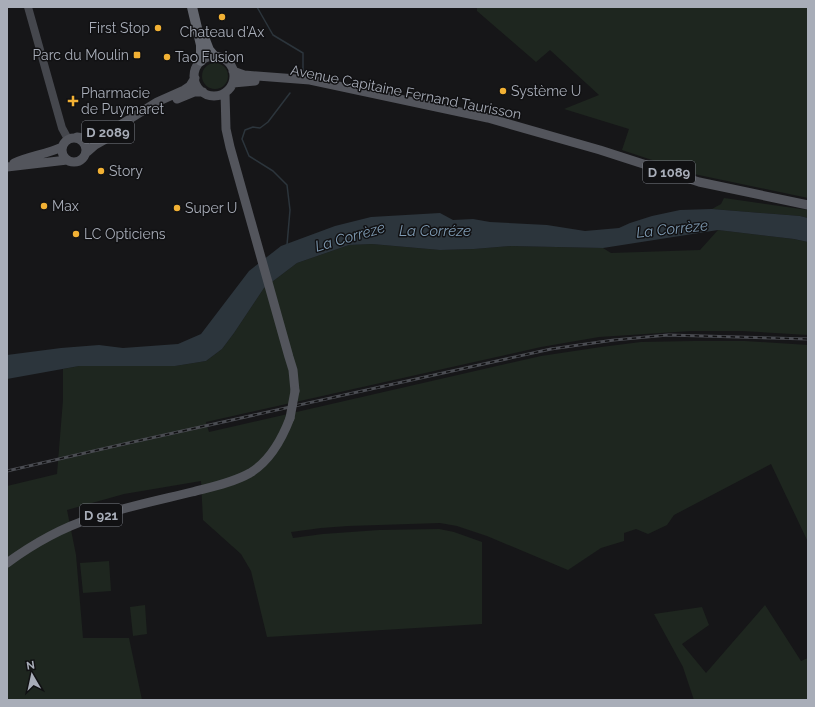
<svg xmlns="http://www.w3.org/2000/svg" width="815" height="707" font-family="Raleway,sans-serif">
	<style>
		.green { fill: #1e261f }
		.water { fill: #2c353c }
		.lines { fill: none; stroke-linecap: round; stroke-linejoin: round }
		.stream { stroke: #2c353c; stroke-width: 1.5 }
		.secondary { stroke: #45474d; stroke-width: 8 }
		.primary { stroke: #53555c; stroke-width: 9 }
		.highway { stroke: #63666e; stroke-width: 10 }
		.rail-casing { stroke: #4a4c52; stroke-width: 3 }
		.rail { stroke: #111113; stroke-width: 1.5; stroke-dasharray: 4.5; stroke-linecap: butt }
		.primary-bridge { stroke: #53555c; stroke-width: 9 }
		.poi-dot { fill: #f2b134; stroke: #111113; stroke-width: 1.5 }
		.labels { text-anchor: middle; stroke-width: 3; stroke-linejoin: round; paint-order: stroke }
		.shield { fill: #111113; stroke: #7b7e86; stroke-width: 1 }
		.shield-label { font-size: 13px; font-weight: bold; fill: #a8adb8 }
		.poi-label { font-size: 14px; fill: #a8adb8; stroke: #111113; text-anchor: start }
		.street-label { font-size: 14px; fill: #a8adb8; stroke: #111113 }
		.water-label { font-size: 15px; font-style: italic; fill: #7f9bb3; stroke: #111113 }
	</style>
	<rect width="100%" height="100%" fill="#161618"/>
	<path class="green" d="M477,7H808V198L694,174L622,150L629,129L564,109L599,95L550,50L536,62L477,11Z
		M202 76a13 13 0 1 1 26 0a13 13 0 1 1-26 0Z
		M724,198L808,210V218L800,216L712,209L721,204Z
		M718,230L794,239L808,242V335L742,331H691L599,337L541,347L206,422L209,432L541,356L601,347L641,342L693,341H745L808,345V542L771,464L674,515L667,525L648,534L636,529L624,533V541L601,548L568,570L487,536L457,526L440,523L348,526L321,528L291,532L293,538L323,534L379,530L439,529L454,532L482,542V624L267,637L251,571L241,554L203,520L201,481L124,494L67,510L76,555L83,638H129L142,700H7V486L57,474L63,400V369L79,366H175L206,361L222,349L234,333L264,288L297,263L349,245L372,244L440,250L474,249L511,246L603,248L611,253L700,250Z
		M109,561L111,591L83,593L80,563Z
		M145,605L147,634L133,636L130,607Z
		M765,605L801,661L808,658V700H694L683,667L654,614L702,607L709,625L682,644L706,673Z"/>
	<path class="water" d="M712,209L800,216L808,218V242L794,239L718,230L603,248L511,246L474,249L440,250L372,244L349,245L297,263L264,288L234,333L222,349L206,361L175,366H79L7,379V355L61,348L99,345L123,348L178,344L201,334L249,271L281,246L335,226L371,217L440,213L453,220L473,219L490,222L547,225L585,231L619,228L630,223L652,216L680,210Z"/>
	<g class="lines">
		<path class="stream" d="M257,7L273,35L303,53V72
			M287,245L290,210L287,185L273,171L249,156L242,139L245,130L253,127L260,128L268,122L290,93"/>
		<path class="secondary" d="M28,7L62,128L68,139"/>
		<path class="primary" d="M194 76a20 20 0 1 1 40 0a20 20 0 1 1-40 0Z
			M233,71L244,75L310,80L488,118L600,150L699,182L808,205
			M233,83L255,81
			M225,93L226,129L230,147L289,357L293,370L295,391
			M177,99L194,92H203
			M77,137L84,138L98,137L112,130L157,102L184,90L190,86L195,78
			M62 150a12 12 0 1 1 24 0a12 12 0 1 1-24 0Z
			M87,152L95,145L111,136
			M14,163C30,156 47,154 62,147
			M7,167L67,160
			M7,563C33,544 61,528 92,518C125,507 159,500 192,492C211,487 232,483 250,473C270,461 282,439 290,418"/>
		<path class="highway" d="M192,7L201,45V61
			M204,37L209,50L214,56"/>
		<g class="rail-casing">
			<path id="rail" d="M7,471L124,444L551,349L614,340L668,335L808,339"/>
		</g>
		<use href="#rail" class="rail"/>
		<path class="primary-bridge" d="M290,418L295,391"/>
	</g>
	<g class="poi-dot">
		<circle cx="222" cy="17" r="4"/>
		<circle cx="158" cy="28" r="4"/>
		<rect x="133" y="51" width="8" height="8" rx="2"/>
		<circle cx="167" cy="57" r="4"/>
		<circle cx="503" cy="91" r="4"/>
		<path d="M71 95h4v4h4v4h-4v4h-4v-4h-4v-4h4z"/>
		<circle cx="101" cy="171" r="4"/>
		<circle cx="44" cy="206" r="4"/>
		<circle cx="177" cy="208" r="4"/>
		<circle cx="76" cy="234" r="4"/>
	</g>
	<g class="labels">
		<g class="shield">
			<rect x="82" y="121" width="52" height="22" rx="3"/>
			<rect x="643" y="161" width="52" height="22" rx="3"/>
			<rect x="80" y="504" width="42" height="22" rx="3"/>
		</g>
		<g class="shield-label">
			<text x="108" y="137">D 2089</text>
			<text x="669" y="177">D 1089</text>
			<text x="101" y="520">D 921</text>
		</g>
		<g class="poi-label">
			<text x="150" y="33" text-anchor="end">First Stop</text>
			<text x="222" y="37" text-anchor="middle">Chateau d'Ax</text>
			<text x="129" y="60" text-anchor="end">Parc du Moulin</text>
			<text x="175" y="62">Tao Fusion</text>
			<text x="511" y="96">Système U</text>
			<text x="81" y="98">Pharmacie<tspan x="81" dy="16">de Puymaret</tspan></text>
			<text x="109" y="176">Story</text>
			<text x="52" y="211">Max</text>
			<text x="185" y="213">Super U</text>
			<text x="84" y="239">LC Opticiens</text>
		</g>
		<g class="street-label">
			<text transform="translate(406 92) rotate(11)" y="5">Avenue Capitaine Fernand Taurisson</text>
		</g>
		<g class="water-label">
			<text transform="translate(672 229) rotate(-6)" y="5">La Corrèze</text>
			<text x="435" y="236">La Corréze</text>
			<text transform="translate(350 237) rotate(-16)" y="5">La Corrèze</text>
		</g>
	</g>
	<rect width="815" height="707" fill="none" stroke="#a8adb8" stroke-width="16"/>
	<g transform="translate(32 675) rotate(351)" stroke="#111113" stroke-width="3" paint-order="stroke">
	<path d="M0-3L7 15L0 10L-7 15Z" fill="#a8adb8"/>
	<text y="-6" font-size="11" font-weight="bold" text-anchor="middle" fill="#a8adb8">N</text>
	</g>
</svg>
